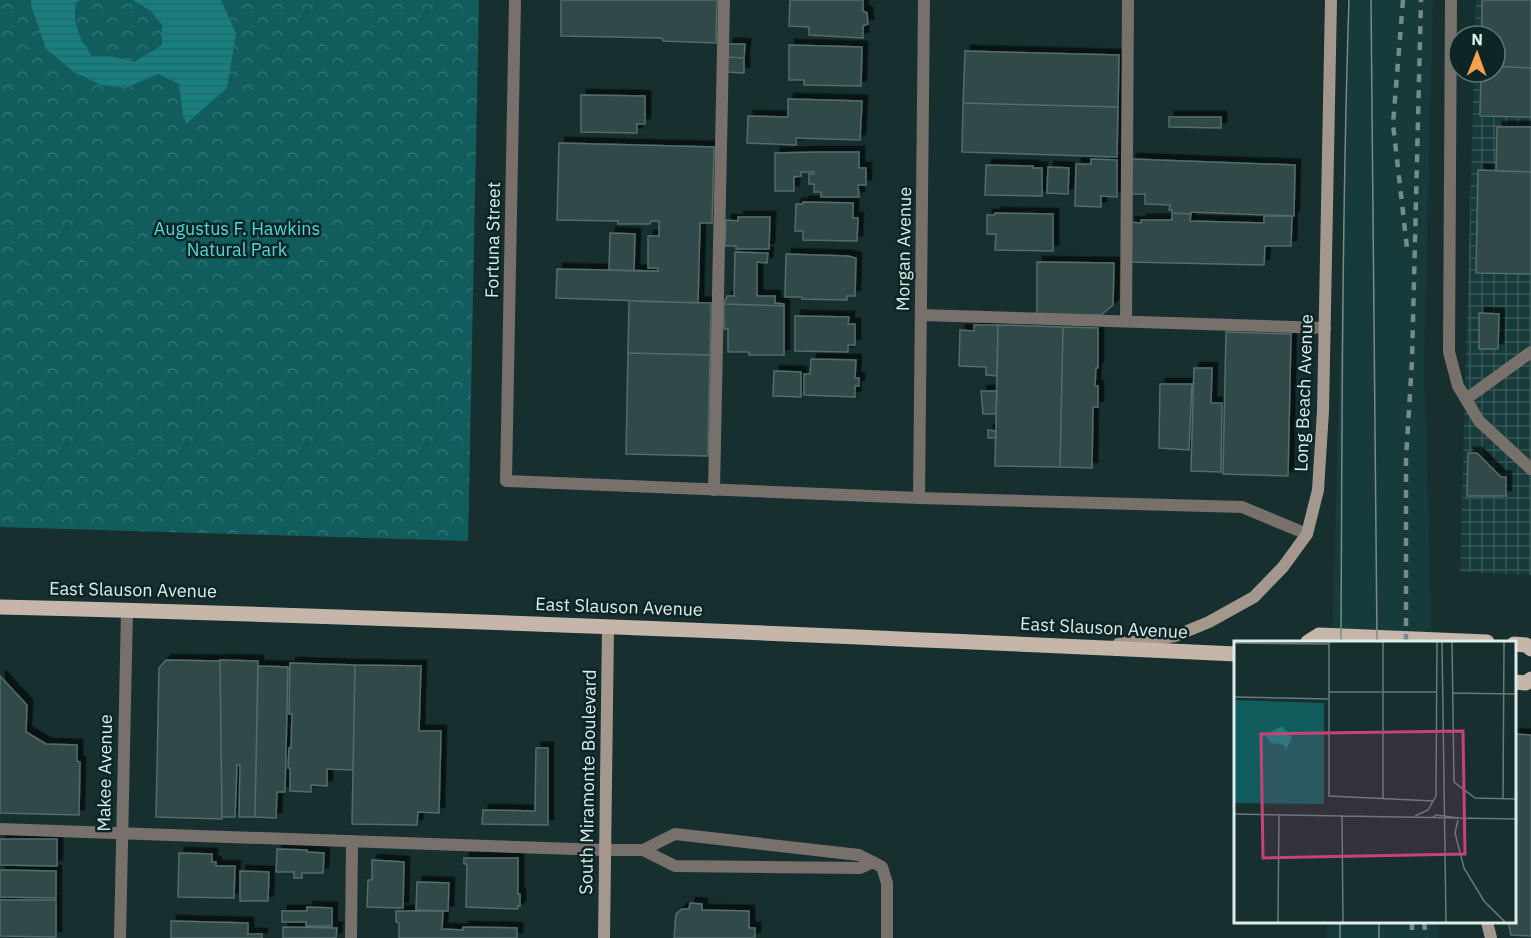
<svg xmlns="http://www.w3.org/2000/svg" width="1531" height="938" font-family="'IBM Plex Sans',sans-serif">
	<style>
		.built { fill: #173a3a }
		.industrial { fill: url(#industrial-grid) }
		.forest { fill: url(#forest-crowns) }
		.water { fill: url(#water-rules) }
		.building { fill: #304948; stroke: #536d6c; stroke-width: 1.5; filter: url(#shadow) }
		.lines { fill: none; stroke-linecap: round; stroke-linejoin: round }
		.lane { stroke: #78706a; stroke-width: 12 }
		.street { stroke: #78706a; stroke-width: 12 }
		.secondary { stroke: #a4988e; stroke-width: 12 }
		.primary { stroke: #c6b6a9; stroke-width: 15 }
		.tram { stroke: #788b8b; stroke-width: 1.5 }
		.rail { stroke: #788b8b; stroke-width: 4.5; stroke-dasharray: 8 8; stroke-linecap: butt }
		.labels { text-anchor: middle; stroke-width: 5; stroke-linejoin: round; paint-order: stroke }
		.park-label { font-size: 18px; fill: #56d6d6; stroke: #0d2525 }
		.street-label { font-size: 18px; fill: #deecec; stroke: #0d2525 }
		.inset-road { fill: none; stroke: #677b7b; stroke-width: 1.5 }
		.view { fill: #c84278; fill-opacity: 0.15; stroke: #c84278; stroke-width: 3 }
		.inset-edge { fill: none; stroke: #deecec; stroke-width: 3 }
	</style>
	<defs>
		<pattern id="industrial-grid" width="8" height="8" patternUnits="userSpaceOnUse" patternTransform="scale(1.5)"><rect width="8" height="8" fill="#173a3a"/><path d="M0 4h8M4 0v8" fill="none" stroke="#385757"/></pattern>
		<pattern id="forest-crowns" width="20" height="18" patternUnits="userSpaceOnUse" patternTransform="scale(1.5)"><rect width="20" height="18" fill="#115d5d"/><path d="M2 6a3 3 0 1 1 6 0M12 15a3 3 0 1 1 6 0" fill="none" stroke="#337474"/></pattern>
		<pattern id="water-rules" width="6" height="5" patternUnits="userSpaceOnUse" patternTransform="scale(1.5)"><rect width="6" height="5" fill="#177f80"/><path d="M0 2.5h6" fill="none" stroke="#2b6666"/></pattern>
		<filter id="shadow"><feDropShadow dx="5.5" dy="-5.5" stdDeviation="0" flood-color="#0009"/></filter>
	</defs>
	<rect width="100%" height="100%" fill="#172f2f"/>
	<path class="built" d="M1350,0H1433L1424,360L1432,642H1332Z
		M1327,922H1439V938H1327Z"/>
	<path class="industrial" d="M1476,0H1531V575L1460,572L1474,72H1495V36H1475Z"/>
	<path class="forest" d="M0,0H479L468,541L0,527Z"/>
	<path class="water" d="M31,0H80L76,3C72,24 80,39 92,56H110L134,62L162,45V25L151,11L133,0H221L236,33L227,88L186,124L182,110L179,84L158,74L125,88L101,85L74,72L46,49L31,5Z"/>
	<path class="building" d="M561,0H717L716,43L663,41L662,38L561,36Z
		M790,0H863V11L867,13L868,24L863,26V38L809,35V27L789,26Z
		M1482,0H1531V68L1495,66V36H1482Z
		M728,44H745L744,58L728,57Z
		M789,45L862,47L861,86L804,85V80H789Z
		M965,51L1119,55L1118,107L963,103Z
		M728,57L744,58V73L727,72Z
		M1495,66L1531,68V117L1480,116L1481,72H1495Z
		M581,95L645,96V124H637V133L581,132Z
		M788,99L862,101L860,140L796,138V145L747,143L748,116L788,117Z
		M963,103L1118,107L1117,157L962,152Z
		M1169,117H1221V128L1169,127Z
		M1497,127H1531V172L1496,171Z
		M559,143L714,147L712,223H700L698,303L556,298L557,269L658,271V268H648V236H659V221H651L650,224H618V221L557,220Z
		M821,152H859V168H866V185H858L859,197H821V192H814V184H809V174H814V172H801V176L794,177V191H775V153Z
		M1091,159L1117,160V197L1101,196V207L1075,206L1076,164H1091Z
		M1131,159L1295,165L1294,216L1191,212V214L1172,213V210H1169L1170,205L1145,204V194H1130Z
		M986,165L1033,166V168H1042V196L985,195Z
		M1048,167L1069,168L1068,194L1047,193Z
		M1478,170L1531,172V274L1476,273Z
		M803,202L853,203V218H858L857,241L803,240V231H795L796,204H803Z
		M995,213L1053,214V251L995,250L996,234H987V215H994Z
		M1172,213L1191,214L1190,221L1264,223V216H1292L1291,246H1265L1264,265L1129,262L1130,222L1141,223V220H1172Z
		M738,217H770L769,249H736V246H725L726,220L738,221Z
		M610,233L635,234L634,271L609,270Z
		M735,252L768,253L767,263L757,262V296H775V303L784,304V306L724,304L727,296H734Z
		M786,254L848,256L856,258L855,296H847V300L802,299V297H785Z
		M1037,262L1114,263L1113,305L1101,315L1037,314Z
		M629,301L711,303L710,355L628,353Z
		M724,304L784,306V355H749V352H728V329H724Z
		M1479,313L1499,314L1498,349H1479Z
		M795,316L849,317L848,324H855V345H848V352L795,351Z
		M974,325H998L997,376L986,375V367L959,366L960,330L974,331Z
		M998,325L1063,327L1060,467L995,466Z
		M1063,327L1098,328V368H1096L1095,386H1098V407H1093L1092,468L1060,467Z
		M1226,332L1291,334L1288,476L1223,474Z
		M628,353L710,355L708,456L626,454Z
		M811,359L856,360L855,378H859V386H855V397L804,395V374H810Z
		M1194,368H1212L1211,403H1222L1221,472L1191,471Z
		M774,371L801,372V397L773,396Z
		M1160,384H1192L1189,450L1159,448Z
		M981,391H997L996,414H983Z
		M988,430L996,431V438H988Z
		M1468,453H1477L1501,477H1506V496H1467Z
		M166,660L220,661L222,819L156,817L159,668Z
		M220,660L258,661L255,817H239L240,765H237L235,817H222Z
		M290,663L355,665L353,770L327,769V786L311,785V792L290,791V768H288L289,748H291L292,714H289Z
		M355,665L421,666L419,731H441L439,813L418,812L417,825L352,824Z
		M258,666L288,667L285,792H277L276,818L255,817Z
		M0,676L27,705L26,732L46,744L77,745V761L80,762L79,815L0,813Z
		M1514,734L1531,735V936L1511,935L1508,922H1514Z
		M536,748H548V825L482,824L483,810L535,811Z
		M0,839H57V866L0,865Z
		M277,849L307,850V852L324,853L323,873H302V878H294V872H276Z
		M179,853L212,854V862H216V866H235L234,898L178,897Z
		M464,858H518V894H520V906H518V909L466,907L467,864H464Z
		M372,860L404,862L403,908L367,907L368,880H372Z
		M0,870L56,871V898L0,897Z
		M240,871L269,872L268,901H240Z
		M417,882L449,883L448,911L416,910Z
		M0,900H56V937L0,936Z
		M690,903L702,904V910L749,911V928H755V938H674L676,914L682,909H689Z
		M307,907L332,908V926H306V922H282V911H307Z
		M396,911H443L442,929L463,930V927L517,928V938H399V923L396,922Z
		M171,921L248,923V934H262V938H171Z
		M283,927L337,928L336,938H283Z"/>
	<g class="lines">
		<path class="lane" d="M921,315L1325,328
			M1126,321L1128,0
			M1466,399L1531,352
			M714,490L724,0
			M0,829L605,850H643L675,834L859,855L873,862L860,868L675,866L643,850
			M873,862L882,867L887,883V938
			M351,938L352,841"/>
		<path class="street" d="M515,0L506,481L919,498L1242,507L1307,534
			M1451,0L1449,352L1458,386L1479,421L1531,469
			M919,498L924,0
			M120,938L127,610"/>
		<path class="secondary" d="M1118,644L1175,636L1209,622L1254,597L1283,567L1307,534L1318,490L1323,411L1331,0
			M1487,922L1491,938
			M604,938L608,626"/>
		<path class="primary" d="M0,607C412,617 824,635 1236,654
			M1308,642L1319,635L1487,642
			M1514,644L1526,645L1531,649
			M1514,682L1526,683L1531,679"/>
		<path class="tram" d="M1371,0L1377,642
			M1341,642C1342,428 1342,214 1349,0
			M1379,922V938
			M1340,938V922"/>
		<path class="rail" d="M1403,0L1393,124L1407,248
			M1406,642V458L1412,361L1421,0
			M1412,922V938
			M1424,922L1426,938"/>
	</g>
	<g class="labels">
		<g class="park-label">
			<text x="237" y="235">Augustus F. Hawkins<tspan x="237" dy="21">Natural Park</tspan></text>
		</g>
		<g class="street-label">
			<text transform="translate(493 240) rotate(-89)" y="6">Fortuna Street</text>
			<text transform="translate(904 249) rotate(-89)" y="6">Morgan Avenue</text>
			<text transform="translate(1304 393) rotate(-88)" y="6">Long Beach Avenue</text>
			<text transform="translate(133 590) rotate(1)" y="6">East Slauson Avenue</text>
			<text transform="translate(619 607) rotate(2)" y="6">East Slauson Avenue</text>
			<text transform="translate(1104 628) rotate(3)" y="6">East Slauson Avenue</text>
			<text transform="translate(105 773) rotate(-89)" y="6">Makee Avenue</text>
			<text transform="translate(588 782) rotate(-89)" y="6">South Miramonte Boulevard</text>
		</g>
	</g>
	<g transform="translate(1234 641)">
		<rect width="282" height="282" fill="#172f2f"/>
		<path d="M0,59L90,62V163L0,162Z" fill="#115d5d"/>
		<path d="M48,85L58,97L52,109L50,104L37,102L31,94Z" fill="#177f80"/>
		<path class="inset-road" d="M95,1V155L200,160M149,1V157M208,1L212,281M218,1L220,141L241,157L282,158M0,2L95,3M95,51H203M218,52L282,53M0,56L95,58M269,158L270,1M0,173L282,178M108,174L109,281M181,175L194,169L202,155L203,1M198,177L202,174L233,178M224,179L221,192L230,227L250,260L271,281M44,281L45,174"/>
		<path class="view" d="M229,90L231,213L29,217L27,93Z"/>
		<rect width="282" height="282" class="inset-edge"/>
	</g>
	<g transform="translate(1477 54) rotate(1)"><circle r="28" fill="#0d2525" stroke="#617575" stroke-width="1.5"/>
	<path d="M0-4.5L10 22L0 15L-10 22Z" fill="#f9a04c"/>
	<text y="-9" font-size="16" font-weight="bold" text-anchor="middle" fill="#deecec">N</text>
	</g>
</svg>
